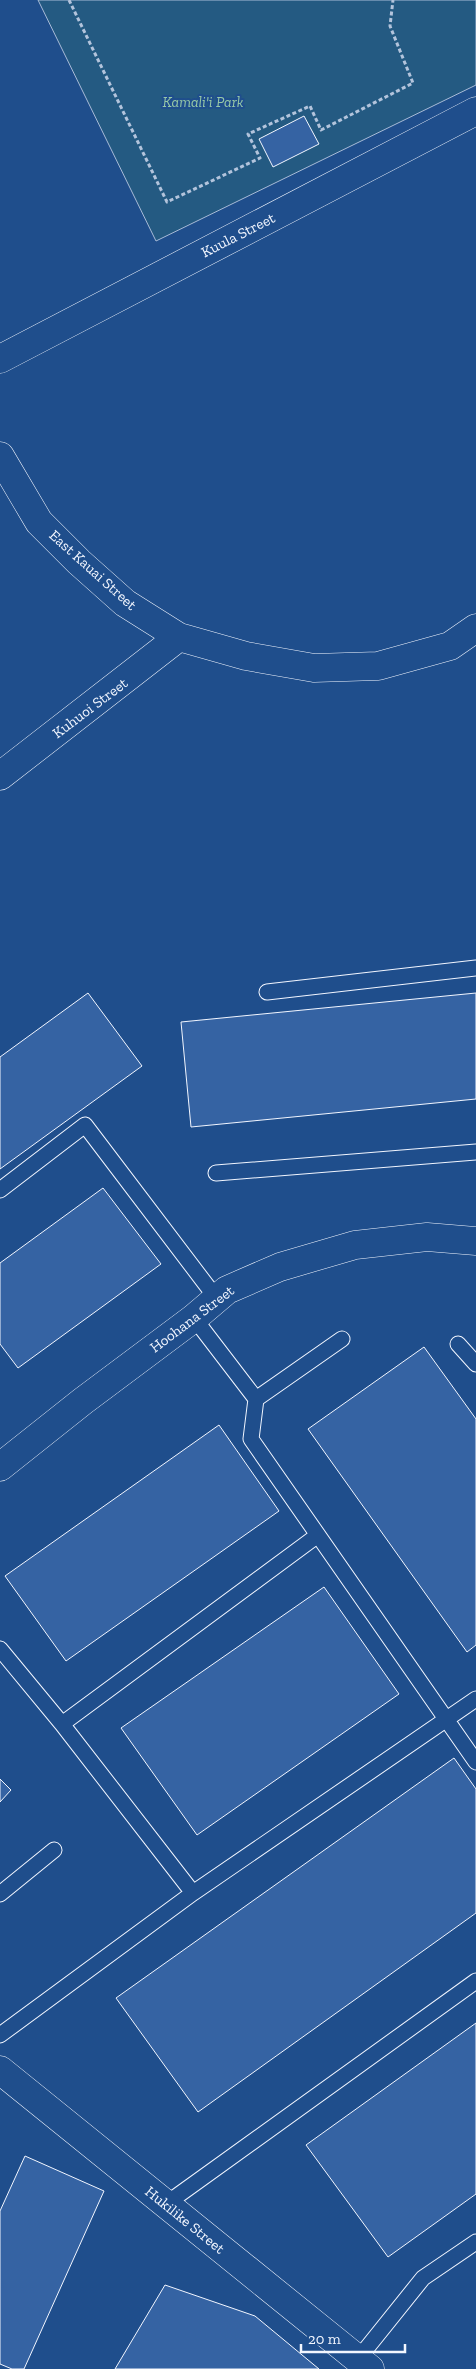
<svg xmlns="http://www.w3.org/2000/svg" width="476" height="2369" font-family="'Zilla Slab',serif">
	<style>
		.green { fill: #245a82; stroke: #a8bbd7 }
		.building { fill: #3563a3; stroke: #f2f6ff }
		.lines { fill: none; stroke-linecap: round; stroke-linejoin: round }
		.service-casing { stroke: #f2f6ff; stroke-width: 17 }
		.minor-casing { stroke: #f2f6ff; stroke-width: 29 }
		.path { stroke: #b3c4dc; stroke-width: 3; stroke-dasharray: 4 2.5; stroke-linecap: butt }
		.service { stroke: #1f4e8c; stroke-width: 15 }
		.minor { stroke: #1f4e8c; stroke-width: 28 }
		.labels { text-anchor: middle; stroke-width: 4; stroke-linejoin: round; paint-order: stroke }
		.park-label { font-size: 15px; font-style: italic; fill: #97c8a6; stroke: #1f4e8c }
		.street-label { font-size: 15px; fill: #f2f6ff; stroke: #1f4e8c }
	</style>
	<rect width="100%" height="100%" fill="#1f4e8c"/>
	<path class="green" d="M38,0H476V85L156,241Z"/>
	<path class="building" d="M304,116L319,144L273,167L259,139Z
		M88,993L142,1066L0,1169V1057Z
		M476,993V1099L191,1127L181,1022Z
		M103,1188L161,1264L18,1368L0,1344V1263Z
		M424,1347L476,1419V1645L467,1652L308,1429Z
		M219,1425L279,1511L66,1661L5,1576Z
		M324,1587L399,1694L197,1835L121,1728Z
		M454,1758L476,1789V1913L198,2112L116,1998Z
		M0,1779L11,1790L0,1802Z
		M476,2023V2194L388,2257L306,2145Z
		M25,2156L104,2191L24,2369H12L0,2364V2211Z
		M165,2285L255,2316L319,2369H115Z"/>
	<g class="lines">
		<g class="service-casing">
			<path id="service" d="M267,992L476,968
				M216,1173L476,1152
				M0,1190L85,1125L217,1299
				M194,1318L256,1399
				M342,1339L256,1399L251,1439L476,1762
				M458,1344L476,1364
				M0,1649L62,1724L318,1535
				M62,1724L193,1893L476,1699
				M0,1894L54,1850
				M0,2035L193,1893
				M166,2204L476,1981
				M358,2359L423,2278L476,2242"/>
		</g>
		<g class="minor-casing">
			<path id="minor" d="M0,359L476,111
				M0,456L39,522L79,562L125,603L179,637L246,656L314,668L378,666L450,646L476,628
				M0,776L179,637
				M0,1467L83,1401L194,1318L227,1290L280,1267L355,1245L427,1237L476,1241
				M0,2070L370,2369"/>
		</g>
		<path class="path" d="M69,0L167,202L260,158L248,134L310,106L321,130L413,83L390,26L393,0"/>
		<use href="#service" class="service"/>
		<use href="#minor" class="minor"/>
	</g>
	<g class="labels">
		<g class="park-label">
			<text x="203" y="107">Kamali'i Park</text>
		</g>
		<g class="street-label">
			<text transform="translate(238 235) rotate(-27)" y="5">Kuula Street</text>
			<text transform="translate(93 570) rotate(42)" y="5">East Kauai Street</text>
			<text transform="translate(90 708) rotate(-37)" y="5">Kuhuoi Street</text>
			<text transform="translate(192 1319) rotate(-37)" y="5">Hoohana Street</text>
			<text transform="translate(185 2220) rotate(39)" y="5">Hukilike Street</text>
		</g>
	</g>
	<path d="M301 2344v8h104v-8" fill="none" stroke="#f2f6ff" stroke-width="2.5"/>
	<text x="308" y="2344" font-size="15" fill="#f2f6ff" stroke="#1f4e8c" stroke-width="4" paint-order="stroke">20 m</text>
</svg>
